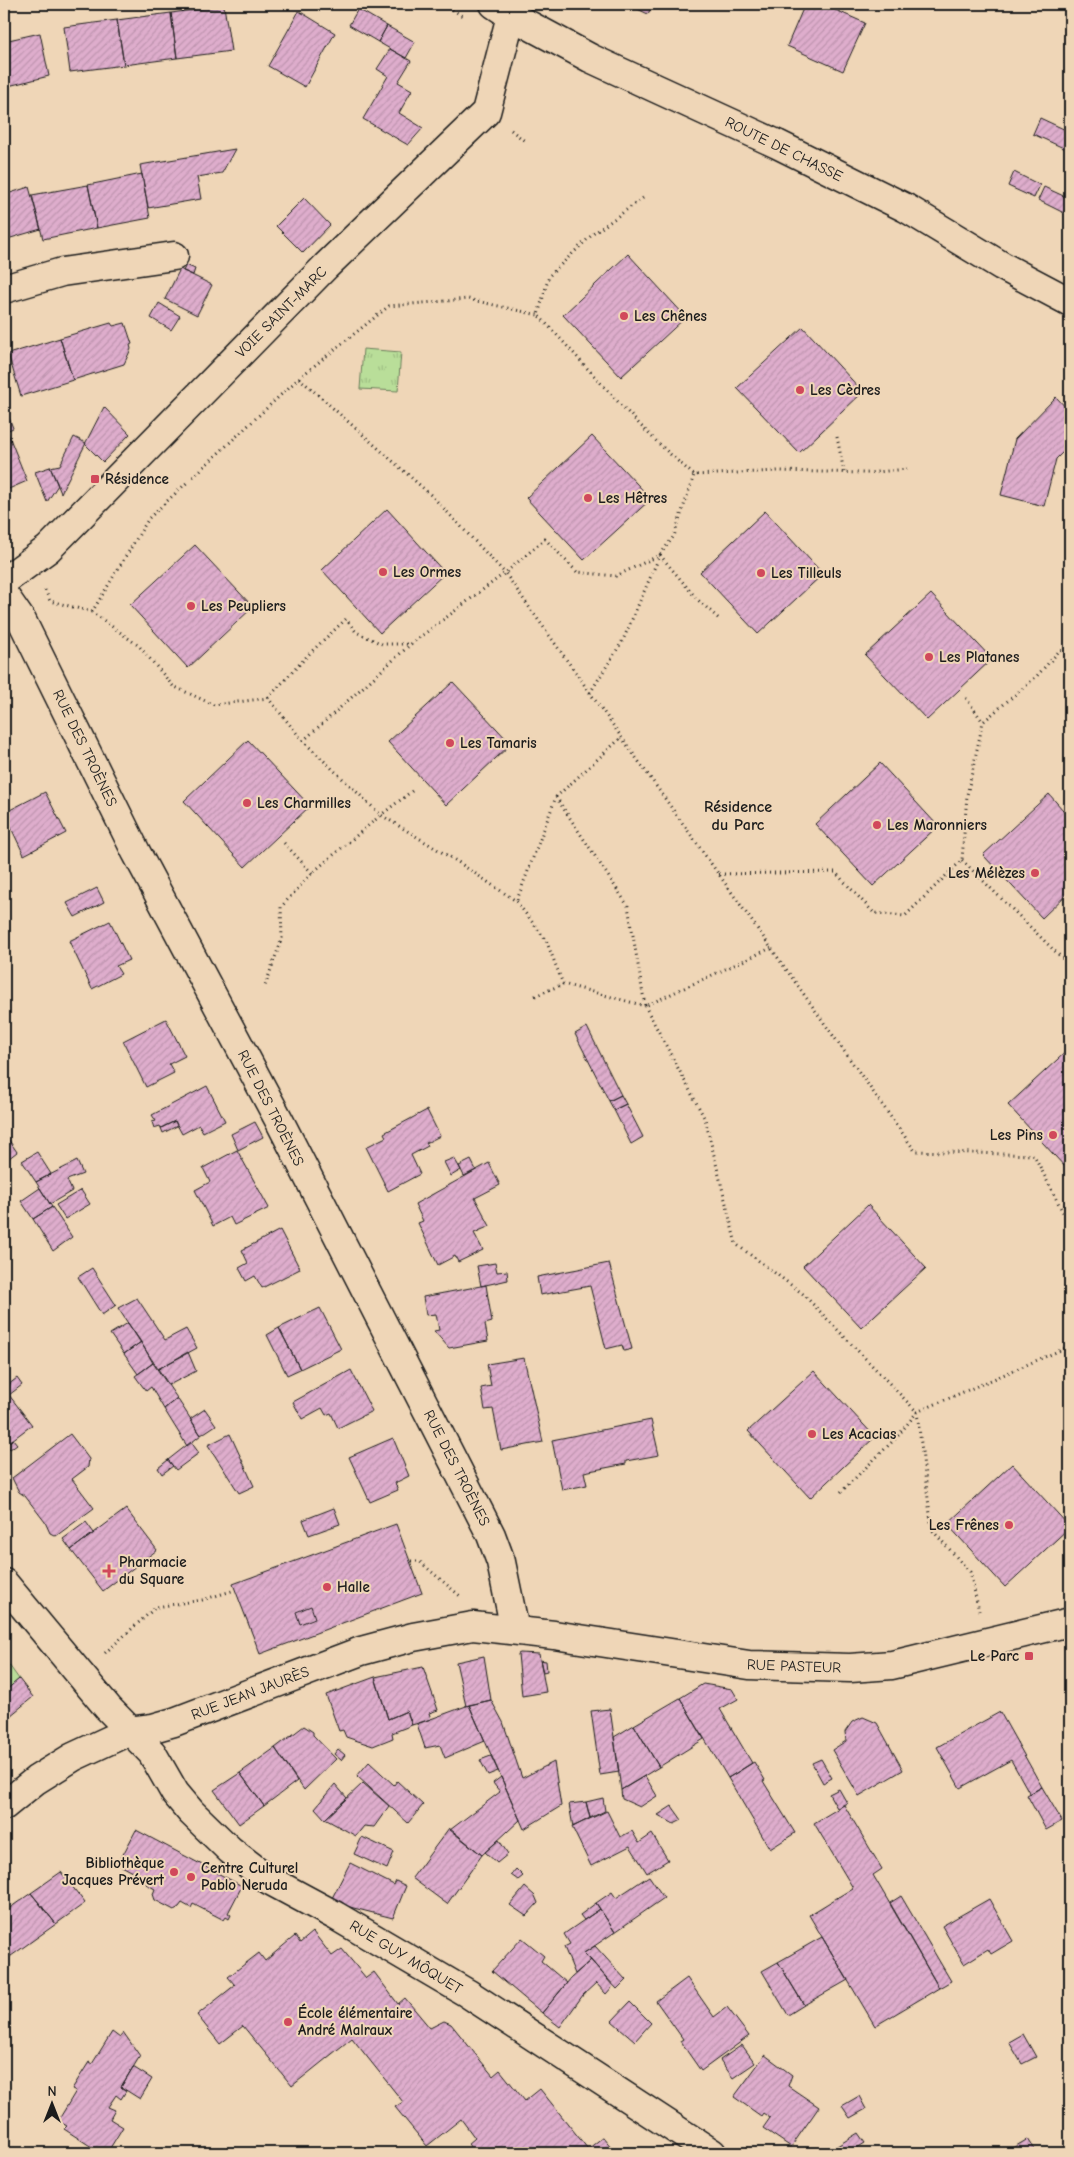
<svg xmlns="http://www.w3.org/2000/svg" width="1074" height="2157" font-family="'Comic Neue',sans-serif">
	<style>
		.grass { fill: url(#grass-tufts); stroke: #6a7d5a }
		.building { fill: url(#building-hatch); stroke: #1c1c1c }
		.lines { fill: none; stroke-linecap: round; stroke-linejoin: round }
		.minor-casing { stroke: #1c1c1c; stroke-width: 31 }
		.major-casing { stroke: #1c1c1c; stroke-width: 31 }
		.path { stroke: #1c1c1c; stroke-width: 3; stroke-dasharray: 1 4; stroke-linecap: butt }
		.minor { stroke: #efd6b7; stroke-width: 28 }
		.major { stroke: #efd6b7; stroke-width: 28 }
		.poi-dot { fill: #d1495b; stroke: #efd6b7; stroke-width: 2 }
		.labels { text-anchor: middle; stroke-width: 4; stroke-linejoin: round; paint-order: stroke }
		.street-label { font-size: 15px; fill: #1c1c1c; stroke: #efd6b7 }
		.poi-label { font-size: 15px; font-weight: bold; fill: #1c1c1c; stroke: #efd6b7; text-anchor: start }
		.neighbourhood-label { font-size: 16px; font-weight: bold; fill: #1c1c1c; stroke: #efd6b7 }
	</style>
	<defs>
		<pattern id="grass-tufts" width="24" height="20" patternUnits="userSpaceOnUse" patternTransform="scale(1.25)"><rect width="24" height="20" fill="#b9de99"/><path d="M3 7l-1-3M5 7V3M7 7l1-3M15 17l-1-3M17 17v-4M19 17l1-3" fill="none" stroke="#9ebe83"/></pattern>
		<pattern id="building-hatch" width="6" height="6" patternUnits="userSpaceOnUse" patternTransform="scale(1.25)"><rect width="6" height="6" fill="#deadcc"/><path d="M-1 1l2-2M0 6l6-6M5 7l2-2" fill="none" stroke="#be94af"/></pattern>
	</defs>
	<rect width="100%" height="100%" fill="#efd6b7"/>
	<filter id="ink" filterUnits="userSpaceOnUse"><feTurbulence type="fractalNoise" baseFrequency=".02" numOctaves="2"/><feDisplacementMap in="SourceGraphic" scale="10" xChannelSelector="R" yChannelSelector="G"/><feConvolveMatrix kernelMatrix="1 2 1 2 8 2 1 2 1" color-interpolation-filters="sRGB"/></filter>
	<g filter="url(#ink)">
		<path class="grass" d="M363,349L401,352L398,391L360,389Z
			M4,1658L19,1679L4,1692Z"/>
		<path class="building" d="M627,4H653L648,14Z
			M805,4H822L865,23L843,71L787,46Z
			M224,6L231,51L177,58L171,13Z
			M358,9L387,26L378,42L349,25Z
			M299,11L335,33L305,87L268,66Z
			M171,13L177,58L124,65L117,20Z
			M117,20L124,65L70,72L64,27Z
			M387,26L415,42L406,58L378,42Z
			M40,33L49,76L4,87V41Z
			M390,49L411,61L398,82L412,90L399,113L423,128L408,145L363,119L388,76L377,69Z
			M1040,118L1070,132V151L1033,134Z
			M235,149L222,173L197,177L201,199L148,208L140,165Z
			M1014,172L1040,185L1034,198L1008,186Z
			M142,174L150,218L97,228L88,185Z
			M88,185L97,228L43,239L32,195Z
			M29,187L41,229L4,240V195Z
			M1044,187L1070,199L1064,213L1038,200Z
			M304,198L330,225L303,253L276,226Z
			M628,254L686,317L621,377L563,315Z
			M186,265L195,269L193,275L183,271Z
			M180,269L212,285L197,315L165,299Z
			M159,303L180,316L171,330L151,318Z
			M111,323L113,326L125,323L132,344L130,345L131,349L124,364L73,380L60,338Z
			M803,327L863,392L799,453L737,388Z
			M60,338L73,380L21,396L8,354Z
			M1056,397L1070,412V445L1056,459L1044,506L1001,495L1015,439Z
			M4,405L13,428L4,432Z
			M104,407L130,434L103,462L85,444Z
			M7,431L27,481L4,491V432Z
			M592,436L651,499L584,560L526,498Z
			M74,437L86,443L61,493L50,467L60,465Z
			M50,467L58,485L47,502L35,472Z
			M387,509L445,573L380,633L322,570Z
			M765,511L823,574L758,634L700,572Z
			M195,545L253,607L188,668L130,605Z
			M931,594L992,659L927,720L865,655Z
			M453,682L511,744L446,805L388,742Z
			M248,740L310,806L245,867L184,801Z
			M880,763L938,826L873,886L815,824Z
			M45,792L66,833L24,855L4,813Z
			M1049,794L1070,818V891L1042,918L983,855Z
			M97,888L104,902L75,917L67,903Z
			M110,921L129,960L116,966L121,974L92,989L69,941Z
			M166,1019L185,1056L169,1064L174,1073L146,1087L123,1041Z
			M587,1027L621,1095L609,1101L575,1034Z
			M1070,1048V1164L1066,1168L1008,1105Z
			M207,1086L225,1121L203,1132L199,1125L182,1134L175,1121L161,1128L160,1126L154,1128L152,1122L156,1121L152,1115Z
			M621,1095L626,1104L614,1110L609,1101Z
			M626,1104L643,1137L631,1144L614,1110Z
			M427,1110L440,1136L426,1143L428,1146L411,1155L420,1174L388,1191L366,1147L386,1137L384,1133Z
			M175,1121L177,1126L163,1133L161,1128Z
			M255,1122L263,1137L238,1150L231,1134Z
			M4,1133L17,1152L4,1162Z
			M237,1150L269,1208L234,1225L230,1217L213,1226L195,1190L210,1182L203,1168Z
			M37,1152L51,1174L36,1182L22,1161Z
			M454,1158L461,1170L451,1176L444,1162Z
			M471,1160L476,1170L464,1176L459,1166Z
			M77,1161L83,1174L67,1180L72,1191L50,1204L36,1182Z
			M489,1163L500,1185L475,1198L490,1226L474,1233L483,1250L458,1262L455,1256L438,1265L418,1223L423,1221L415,1204Z
			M40,1188L52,1207L33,1219L21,1201Z
			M81,1190L90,1204L65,1219L56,1205Z
			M868,1205L926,1268L861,1328L803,1266Z
			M52,1207L72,1237L53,1251L33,1219Z
			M280,1230L300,1269L262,1288L255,1276L246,1281L239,1268L248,1263L242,1250Z
			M495,1263L497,1272L507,1271L508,1280L481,1286L477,1266Z
			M609,1263L632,1349L624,1351L622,1345L606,1349L590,1286L540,1295L537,1277Z
			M92,1268L116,1305L102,1315L78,1277Z
			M486,1285L492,1322L485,1324L488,1341L449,1348L434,1331L439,1330L436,1314L426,1315L423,1297Z
			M137,1298L165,1340L186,1329L197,1348L158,1369L118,1308Z
			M320,1308L341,1349L300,1369L279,1328Z
			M128,1323L141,1342L124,1354L110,1334Z
			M279,1328L300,1369L287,1375L267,1335Z
			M141,1342L153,1363L138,1374L124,1354Z
			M188,1352L196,1371L169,1385L158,1369Z
			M524,1358L543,1442L501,1450L493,1409L485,1410L481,1388L491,1386L487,1364Z
			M153,1363L177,1398L164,1409L151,1387L146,1391L135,1376Z
			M351,1370L372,1411L338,1428L331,1413L326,1415L322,1408L302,1419L293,1402Z
			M814,1371L875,1437L810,1498L748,1431Z
			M17,1378L22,1385L9,1395L32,1425L4,1446V1388Z
			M177,1398L201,1435L187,1446L164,1409Z
			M205,1409L216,1425L201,1435L190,1419Z
			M651,1420L659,1455L626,1461V1464L584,1472L587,1485L562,1490L552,1440Z
			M70,1434L89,1459L88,1467L72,1479L94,1508L56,1536L50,1533L45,1522L25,1496L19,1492L12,1478Z
			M230,1434L254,1486L239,1493L208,1445Z
			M393,1438L409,1476L395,1483L398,1490L370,1502L349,1457Z
			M13,1439L17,1444L10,1449L6,1444Z
			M191,1442L199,1453L176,1470L168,1460Z
			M168,1460L173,1466L162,1474L158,1468Z
			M1012,1464L1070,1527L1005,1587L947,1524Z
			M334,1508L340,1524L309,1535L303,1520Z
			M126,1509L157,1550L103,1591L71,1550Z
			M86,1522L94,1533L71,1550L63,1539Z
			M396,1524L422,1593L260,1654L233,1584Z
			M311,1606L315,1618L300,1624L296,1612Z
			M520,1653L539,1654L546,1692L522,1696L518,1654Z
			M484,1656L491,1700L466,1706L456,1662Z
			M540,1660L546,1661L547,1671L543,1672Z
			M423,1667L438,1710L429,1713L431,1719L412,1725L407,1711L388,1719L375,1677Z
			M375,1677L388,1719L407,1711L412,1725L392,1733L393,1738L373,1746L346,1737L343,1730L339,1731L326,1695Z
			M19,1679L33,1697L4,1721V1692Z
			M703,1684L732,1689L738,1699L720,1709L752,1763L728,1778L680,1698Z
			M680,1698L704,1739L659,1767L634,1725Z
			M491,1700L503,1722L522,1778L554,1762L561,1806L524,1829L469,1705Z
			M469,1705L485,1741L445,1758L440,1745L425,1748L417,1724Z
			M610,1709L619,1772L600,1775L591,1711Z
			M1000,1712L1042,1787L1030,1794L1011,1760L960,1788L937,1747Z
			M863,1717L877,1723L903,1770L859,1796L832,1750L846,1741L845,1732L852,1722Z
			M634,1725L659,1767L621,1790L614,1737Z
			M304,1726L313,1732V1735L336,1759L304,1790L275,1748Z
			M275,1748L297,1781L264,1806L240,1773Z
			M338,1749L345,1755L341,1760L334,1754Z
			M491,1756L498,1771L488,1775L480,1760Z
			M821,1759L832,1778L823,1783L812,1763Z
			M369,1762L394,1785L397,1781L423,1805L408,1823L357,1776Z
			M754,1762L765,1780L763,1781L795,1833L770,1849L728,1778Z
			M240,1773L264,1806L239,1824L214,1790Z
			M645,1776L657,1796L640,1807L622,1799L621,1790Z
			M501,1777L520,1820L482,1855L450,1830L500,1792L493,1783Z
			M363,1783L389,1806L374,1827L364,1826L356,1836L325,1819Z
			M335,1784L347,1798L325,1819L315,1808Z
			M1042,1787L1062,1821L1046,1830L1027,1795Z
			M839,1789L847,1803L837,1808L829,1794Z
			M603,1798L605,1811L590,1818L586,1802Z
			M586,1802L590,1818L573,1827L569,1804Z
			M844,1805L882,1869L873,1875L939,1988L875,2026L809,1915L853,1888L814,1823Z
			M672,1806L682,1820L674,1824L658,1815Z
			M607,1811L620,1837L632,1831L639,1843L652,1834L668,1860L647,1873L630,1846L591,1866L572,1827Z
			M449,1828L482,1855L447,1904L412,1878Z
			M136,1830L242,1886L228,1913L231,1915L229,1919L226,1917L224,1920L193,1904L191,1908L182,1903L179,1907L174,1910L155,1900L153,1894L155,1889L146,1884L148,1880L118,1864Z
			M362,1837L394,1852L387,1869L354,1854Z
			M499,1840L508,1854L497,1863L485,1852Z
			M350,1863L394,1885L396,1881L406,1886L393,1918L330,1902Z
			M516,1869L523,1876L518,1880L511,1875Z
			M61,1872L85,1903L56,1924L31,1893Z
			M649,1876L664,1898L615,1932L596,1903L612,1892L616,1898Z
			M525,1887L535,1896L538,1903L526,1916L510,1905Z
			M31,1893L56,1924L4,1961V1912Z
			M901,1896L951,1981L939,1988L890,1903Z
			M989,1899L1013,1941L991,1954L988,1949L964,1964L942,1926Z
			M596,1903L600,1909L584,1920L580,1915Z
			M600,1909L615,1932L584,1953L591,1960L575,1974L564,1947L570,1944L564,1934Z
			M313,1932L332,1956L342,1949L366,1978L374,1972L398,2004L405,1998L430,2028L444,2021L451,2024L493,2076L500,2070L525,2101L540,2089L588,2149L603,2137L616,2153H475L468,2144L475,2138L461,2119L427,2146L395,2107L403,2102L352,2038L292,2086L243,2026L220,2044L197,2015L235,1985L228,1977L259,1953L265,1961L295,1936L300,1943Z
			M822,1937L848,1980L804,2005L778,1962Z
			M522,1938L544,1956L541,1961L567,1983L542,2013L492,1971Z
			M595,1946L626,1980L617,1989L584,1953Z
			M591,1960L613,1986L606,1994L596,1983L583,1995L560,2027L542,2013L571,1978Z
			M778,1962L804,2005L788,2015L762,1971Z
			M687,1978L714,2017L727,2007L749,2036L701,2071L680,2041L683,2039L656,2001Z
			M630,2002L651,2023L635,2041L612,2021Z
			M112,2032L120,2038L123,2032L140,2056L121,2087L126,2091L121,2099L116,2095L108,2107L115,2110L110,2119L123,2127L107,2153H101L64,2129L67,2126L58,2121L76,2091L72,2089L89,2062L92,2064Z
			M1023,2034L1036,2057L1022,2064L1009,2042Z
			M742,2045L755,2063L733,2078L720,2060Z
			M765,2055L792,2075L788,2086L819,2107L791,2147L763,2128L770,2118L763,2113L761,2116L734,2097Z
			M133,2067L152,2079L140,2099L121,2087Z
			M859,2096L866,2109L850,2118L842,2106Z
			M858,2133L865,2143L849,2153H826Z
			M1028,2139L1037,2153H1004Z"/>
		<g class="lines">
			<g class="minor-casing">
				<path id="minor" d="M4,289L62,272L174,256
					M4,581L48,549L326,266L486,112L514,4
					M4,595L22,621L136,852L280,1122L491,1535L501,1562L515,1630
					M4,1583L108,1708L152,1753L175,1793L191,1812L230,1850L269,1880L336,1916L467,1993L712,2153
					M4,1806L36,1780L73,1757L129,1731L153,1728L174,1722L361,1651L413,1637L473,1626L554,1635L749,1665L850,1668L892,1665L1070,1622"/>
			</g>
			<g class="major-casing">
				<path id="major" d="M494,4L512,16L590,58L777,144L906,208L1002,266L1070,302"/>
			</g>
			<path class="path" d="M444,4L464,17
				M511,130L526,142
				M643,198L593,234L549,276L538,315C590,369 636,427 694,475
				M299,378L432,496L505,573L915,1151L1034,1155L1070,1226
				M837,437L844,472
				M45,590L50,601L92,612L139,646L173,686L214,705L268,698L303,741L381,815L312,873L281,907L282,938L265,986
				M92,612L149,518L299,378L389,306L468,299L538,315
				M590,693L623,640L660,555L697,599L719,619
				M268,698L310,653L346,619L356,632L382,644H410
				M966,698L983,722
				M303,741L411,644L505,573L545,539L577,572L616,576L660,555L674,536L694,475L779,471L867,473L907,469
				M412,791L381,815L458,862L516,901L546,940L563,984L645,1006L705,1119L736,1244L803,1294L917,1412L932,1530L970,1572L979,1611
				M556,797L628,906L645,1006L771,948
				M284,843L312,873
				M962,860L1070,966
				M719,874L835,872L874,913L905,916L962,860L967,795L983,722L1036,677L1060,650L1070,656
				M517,900L556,797L622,737
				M535,996L563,984
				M841,1492L897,1437L917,1412L1070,1346
				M411,1561H419L460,1596
				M105,1653L156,1607L202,1600L235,1590"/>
			<use href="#minor" class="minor"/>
			<use href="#major" class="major"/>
		</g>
	</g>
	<g class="poi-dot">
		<circle cx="624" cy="316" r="5"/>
		<circle cx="800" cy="390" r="5"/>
		<rect x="90" y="474" width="10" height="10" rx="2.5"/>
		<circle cx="588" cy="498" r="5"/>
		<circle cx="383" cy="572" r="5"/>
		<circle cx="761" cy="573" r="5"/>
		<circle cx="191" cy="606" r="5"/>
		<circle cx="929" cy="657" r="5"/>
		<circle cx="450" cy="743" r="5"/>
		<circle cx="247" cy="803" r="5"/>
		<circle cx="877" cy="825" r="5"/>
		<circle cx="1035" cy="873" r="5"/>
		<circle cx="1053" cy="1135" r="5"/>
		<circle cx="812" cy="1434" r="5"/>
		<circle cx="1009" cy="1525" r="5"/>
		<path d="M106.5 1563.5h5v5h5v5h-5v5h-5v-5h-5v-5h5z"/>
		<circle cx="327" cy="1587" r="5"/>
		<rect x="1024" y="1651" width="10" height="10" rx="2.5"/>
		<circle cx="174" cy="1872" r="5"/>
		<circle cx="191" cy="1877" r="5"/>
		<circle cx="288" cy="2022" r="5"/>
	</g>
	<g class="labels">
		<g class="street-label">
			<text transform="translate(784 149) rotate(26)" y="5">ROUTE DE CHASSE</text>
			<text transform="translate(281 312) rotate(-45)" y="5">VOIE SAINT-MARC</text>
			<text transform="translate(85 748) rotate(64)" y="5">RUE DES TROÈNES</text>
			<text transform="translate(271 1108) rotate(63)" y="5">RUE DES TROÈNES</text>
			<text transform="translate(457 1468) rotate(63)" y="5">RUE DES TROÈNES</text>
			<text transform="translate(794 1666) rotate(2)" y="5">RUE PASTEUR</text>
			<text transform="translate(250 1693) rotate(-21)" y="5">RUE JEAN JAURÈS</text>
			<text transform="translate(406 1957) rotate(31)" y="5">RUE GUY MÔQUET</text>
		</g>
		<g class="poi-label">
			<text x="634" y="321">Les Chênes</text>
			<text x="810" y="395">Les Cèdres</text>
			<text x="105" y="484">Résidence</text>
			<text x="598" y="503">Les Hêtres</text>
			<text x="393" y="577">Les Ormes</text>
			<text x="771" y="578">Les Tilleuls</text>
			<text x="201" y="611">Les Peupliers</text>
			<text x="939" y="662">Les Platanes</text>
			<text x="460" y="748">Les Tamaris</text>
			<text x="257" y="808">Les Charmilles</text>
			<text x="887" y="830">Les Maronniers</text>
			<text x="1025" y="878" text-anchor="end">Les Mélèzes</text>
			<text x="1043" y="1140" text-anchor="end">Les Pins</text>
			<text x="822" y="1439">Les Acacias</text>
			<text x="999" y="1530" text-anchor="end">Les Frênes</text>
			<text x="119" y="1567">Pharmacie<tspan x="119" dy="17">du Square</tspan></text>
			<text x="337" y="1592">Halle</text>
			<text x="1019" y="1661" text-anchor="end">Le Parc</text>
			<text x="164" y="1868" text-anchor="end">Bibliothèque<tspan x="164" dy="17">Jacques Prévert</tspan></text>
			<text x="201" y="1873">Centre Culturel<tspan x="201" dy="17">Pablo Neruda</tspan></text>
			<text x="298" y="2018">École élémentaire<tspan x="298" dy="17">André Malraux</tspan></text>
		</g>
		<g class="neighbourhood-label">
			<text x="738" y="812">Résidence<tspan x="738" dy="18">du Parc</tspan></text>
		</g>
	</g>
	<rect width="1074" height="2157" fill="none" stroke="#efd6b7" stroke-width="20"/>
	<rect x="10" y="10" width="1054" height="2137" fill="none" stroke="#1c1c1c" stroke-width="2" filter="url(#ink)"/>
	<g transform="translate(52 2104)" stroke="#efd6b7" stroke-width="4" paint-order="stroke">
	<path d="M0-4L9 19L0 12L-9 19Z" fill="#1c1c1c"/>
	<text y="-8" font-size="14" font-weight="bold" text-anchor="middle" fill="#1c1c1c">N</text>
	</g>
</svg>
